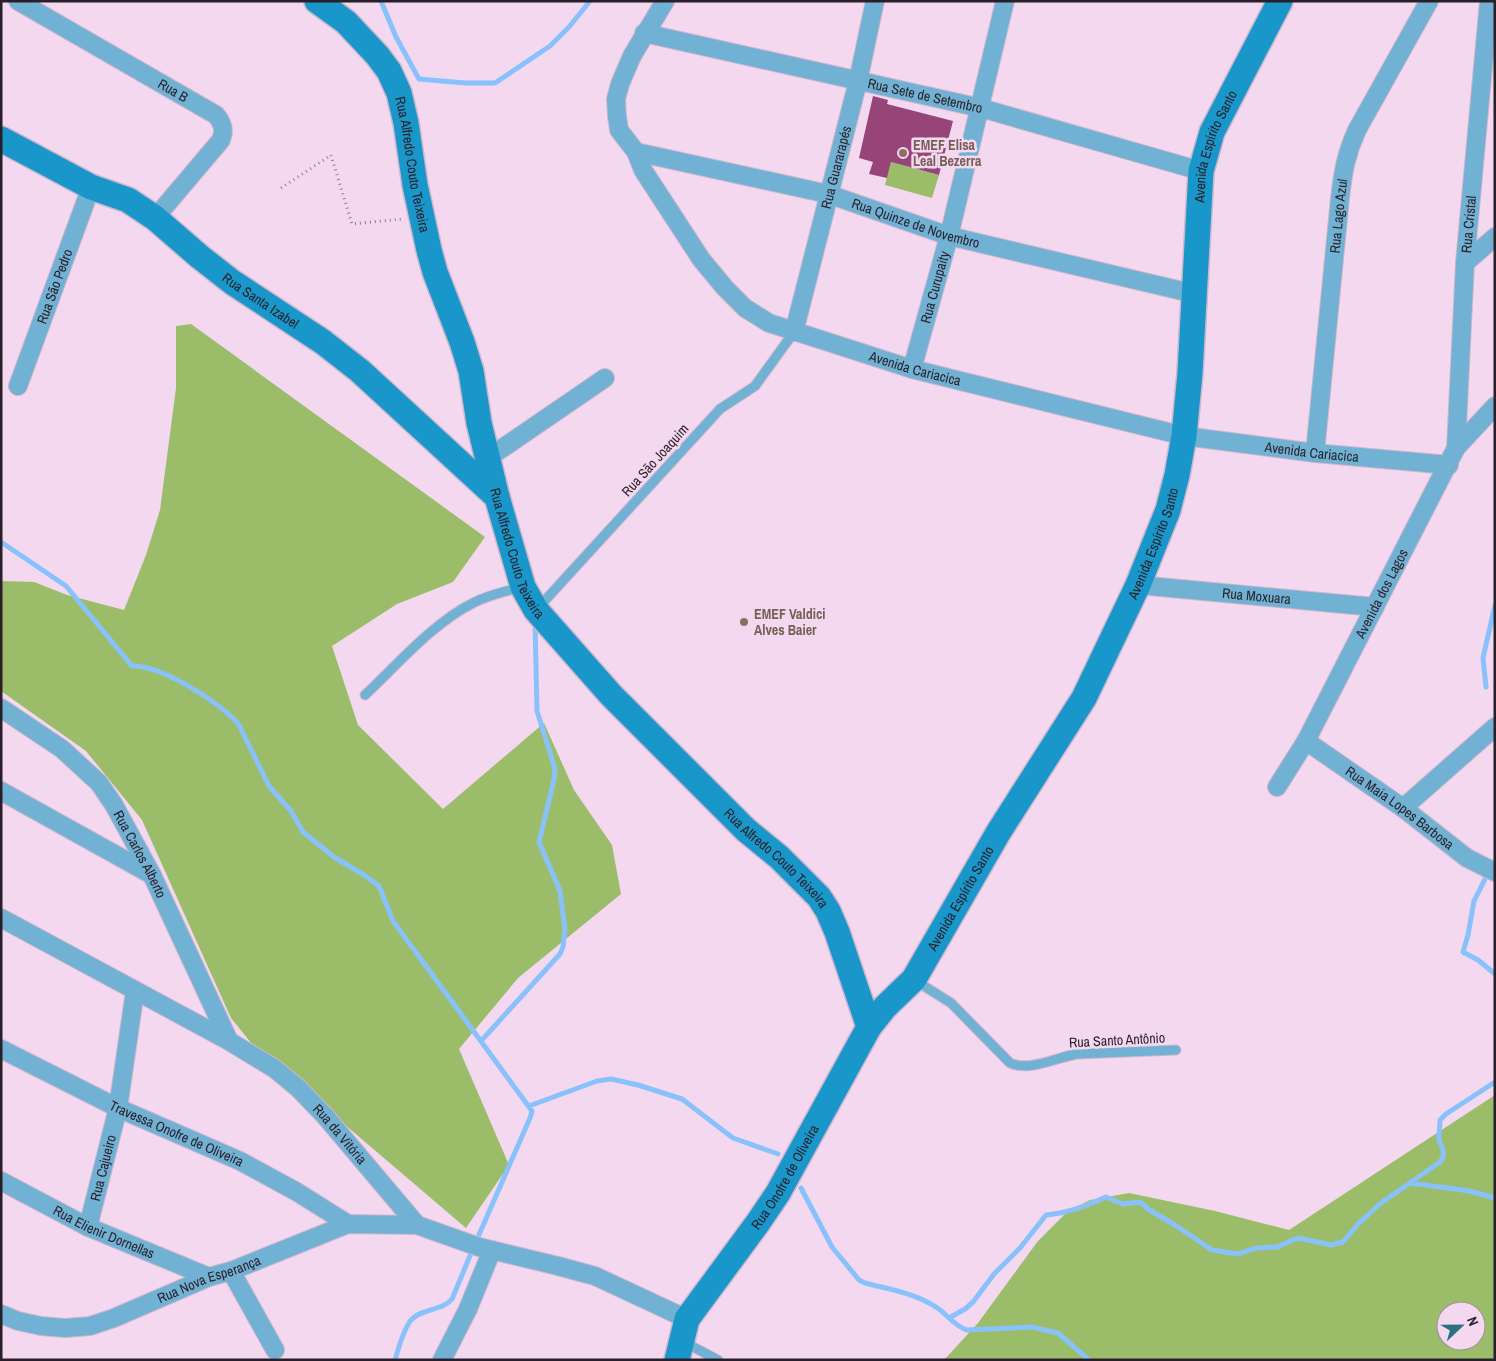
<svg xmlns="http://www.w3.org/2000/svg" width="1496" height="1361" font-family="'Archivo Narrow',sans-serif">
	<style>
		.green { fill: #9bbd6a; fill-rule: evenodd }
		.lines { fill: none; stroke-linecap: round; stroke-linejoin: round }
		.stream { stroke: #89c2fb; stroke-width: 5 }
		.building { fill: #974579 }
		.lane-casing { stroke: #cfb7cc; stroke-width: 11 }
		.street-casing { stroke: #cfb7cc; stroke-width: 20 }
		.secondary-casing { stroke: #cfb7cc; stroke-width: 28 }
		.path { stroke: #917e8f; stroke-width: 3; stroke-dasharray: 1 4; stroke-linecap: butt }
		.lane { stroke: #70b1d4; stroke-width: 9 }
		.street { stroke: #70b1d4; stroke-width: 18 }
		.secondary { stroke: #1997cb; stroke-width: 25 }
		.education-dot { fill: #8d6e63; stroke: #f3d8f0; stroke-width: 2 }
		.labels { text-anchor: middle; stroke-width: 5; stroke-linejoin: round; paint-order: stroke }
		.street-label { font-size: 14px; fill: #291f28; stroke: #f3d8f0 }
		.education-label { font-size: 14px; font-weight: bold; fill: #785e54; stroke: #f3d8f0; text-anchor: start }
	</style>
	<rect width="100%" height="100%" fill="#f3d8f0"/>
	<path class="green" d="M891,162L939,175L932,198L885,185Z
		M191,324L485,537L453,582L397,604L332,646L358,725L443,809L544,723L574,790L612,845L621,894L518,978L459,1049L509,1165L466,1228L256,1049L231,1018L142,820L86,751L1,691V581L34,582L67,595L124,610L146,555L160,510L176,388V326Z
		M1495,1095V1360H944L978,1323L1038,1241L1068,1211L1090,1200L1129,1193L1215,1211L1289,1230ZM1446,1311H1476V1341H1446Z"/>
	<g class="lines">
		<path class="stream" d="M381,1L396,37L419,79L465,83H495L550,46L569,27L590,1
			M1,542L66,586L132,666C161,665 222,703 239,725L269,786L291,811L303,832L334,857L364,875L379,886L393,921L532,1111L530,1118L478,1237
			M1486,687L1483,658L1495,605
			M1486,877L1474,901L1468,935L1463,952L1478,960L1495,974
			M481,1041L560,954L563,947L565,929L560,891L539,842L554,780L555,769L537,711L535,622
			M529,1106L597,1081L611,1079L638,1085L682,1099L733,1138L778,1154
			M1410,1183L1470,1191L1495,1198
			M801,1188L832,1247L859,1280L865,1283C888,1289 915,1293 936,1307C947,1314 954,1326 967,1330L1032,1327L1058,1333L1089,1360
			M949,1318L965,1309L973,1302L994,1274L1020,1248L1046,1215C1068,1213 1086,1206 1106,1197L1123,1204L1140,1202L1148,1209L1175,1225L1212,1250L1238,1254L1256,1248L1277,1247L1298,1238L1331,1245L1343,1242L1358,1224L1381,1203L1440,1162C1448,1152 1440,1148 1439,1138C1439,1132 1440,1125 1440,1120L1446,1114L1495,1082
			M395,1360C399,1347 403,1330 411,1320C422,1308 442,1311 452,1299L472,1251"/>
	</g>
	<path class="building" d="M873,96L888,100L887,104L953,121L939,175L891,162L887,178L869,174L873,162L859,158Z"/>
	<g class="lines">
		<g class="lane-casing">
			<path id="lane" d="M538,608L720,409L755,386L794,332
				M365,695C398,664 433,623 473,603C488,595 504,592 521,587
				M916,981L951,1003L1010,1063C1029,1072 1057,1057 1077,1054L1176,1050
				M682,1341L718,1360"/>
		</g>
		<g class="street-casing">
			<g id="street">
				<path id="s1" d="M18,1L216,115C223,123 225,130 221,140L155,218"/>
				<path id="s2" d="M665,1L632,56L620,84L616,99L617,116L619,130L636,152L643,170L701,259L725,288L745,308L769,323L912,369L1184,436L1315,453L1449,465"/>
				<path id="s3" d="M644,33L981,108L1201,171"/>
				<path id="s4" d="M636,152L828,194L949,236L1195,294"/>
				<path d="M1465,263L1495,237"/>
				<path id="s5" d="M794,332L858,81L875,1"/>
				<path id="s6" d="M912,369L949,236L1005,1"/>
				<path id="s7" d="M18,386L91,187"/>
				<path id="s8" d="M1456,448L1465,263L1489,1"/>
				<path id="s9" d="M1315,453L1340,198C1343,172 1346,154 1357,130L1429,1"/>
				<path d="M488,458L605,378"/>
				<path id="s10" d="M1138,585L1375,607"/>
				<path id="s11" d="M1,708L62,749L99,783L114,805L152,875L229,1041"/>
				<path id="s12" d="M1306,741L1403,808L1467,858L1495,872"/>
				<path id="s13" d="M1277,787L1306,741L1456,448L1495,406"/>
				<path d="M1,791L152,875"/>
				<path d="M1403,808L1495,727"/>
				<path id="s14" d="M1,918L229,1041L275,1069L298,1088L325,1116L417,1225L479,1247L558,1266L595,1276L687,1319"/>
				<path id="s15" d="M1,1049L118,1108L240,1161L297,1192L348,1224"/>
				<path id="s16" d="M1,1181L88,1227L209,1277"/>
				<path id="s17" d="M88,1227L118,1108L135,991"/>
				<path d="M231,1271L275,1350"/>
				<path id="s18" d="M1,1314L18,1321L41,1326L65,1328L90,1326L114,1318L209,1277L231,1271L348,1224L417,1225"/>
				<path d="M442,1360L468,1309L492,1250"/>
			</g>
		</g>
		<g class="secondary-casing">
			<g id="secondary">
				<path id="s19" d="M317,1L346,22L377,55L389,71L399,93L406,123L415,185L429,250L435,272L462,342L471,371L479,423L497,497L523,587L536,610L611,695L746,830L779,857L819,897L828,911L837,932L869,1027"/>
				<path id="s20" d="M1,139L91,187L128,200L155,218L200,257L232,282L323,342L360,371L497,497"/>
				<path id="s21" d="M677,1360L687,1319L757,1224L778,1193L869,1027L885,1007L914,979L998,833L1084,698L1138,585L1168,510L1177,475L1184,436L1190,373L1201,171L1212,132L1280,1"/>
			</g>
		</g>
		<path class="path" d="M281,188L331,155L352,224L402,219"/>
		<use href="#lane" class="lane"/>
		<use href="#street" class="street"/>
		<use href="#secondary" class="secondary"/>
	</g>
	<g class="education-dot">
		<circle cx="903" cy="153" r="5"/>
		<circle cx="744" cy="622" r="5"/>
	</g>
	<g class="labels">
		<g class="street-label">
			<text dy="5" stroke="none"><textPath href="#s1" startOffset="179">Rua B</textPath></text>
			<text dy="5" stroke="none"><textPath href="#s3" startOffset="288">Rua Sete de Setembro</textPath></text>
			<text dy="5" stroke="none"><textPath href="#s21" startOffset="1356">Avenida Espírito Santo</textPath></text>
			<text dy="5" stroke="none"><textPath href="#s19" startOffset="198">Rua Alfredo Couto Teixeira</textPath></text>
			<text dy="5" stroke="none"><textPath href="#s5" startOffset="170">Rua Guararapés</textPath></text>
			<text dy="5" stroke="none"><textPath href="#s9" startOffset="238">Rua Lago Azul</textPath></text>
			<text dy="5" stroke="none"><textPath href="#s4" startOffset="289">Rua Quinze de Novembro</textPath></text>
			<text dy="5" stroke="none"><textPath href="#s8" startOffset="224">Rua Cristal</textPath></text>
			<text dy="5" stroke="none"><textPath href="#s7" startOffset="106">Rua São Pedro</textPath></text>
			<text dy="5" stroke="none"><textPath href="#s6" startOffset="85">Rua Curupaity</textPath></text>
			<text dy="5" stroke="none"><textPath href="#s20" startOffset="308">Rua Santa Izabel</textPath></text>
			<text dy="5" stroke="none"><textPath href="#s2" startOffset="542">Avenida Cariacica</textPath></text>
			<text dy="5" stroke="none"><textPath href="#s2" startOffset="948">Avenida Cariacica</textPath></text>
			<text transform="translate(655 460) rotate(-48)" y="5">Rua São Joaquim</text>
			<text dy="5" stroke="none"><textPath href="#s21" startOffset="951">Avenida Espírito Santo</textPath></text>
			<text dy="5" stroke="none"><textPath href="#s19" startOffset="602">Rua Alfredo Couto Teixeira</textPath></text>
			<text dy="5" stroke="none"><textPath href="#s13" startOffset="220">Avenida dos Lagos</textPath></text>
			<text dy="5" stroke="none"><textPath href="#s10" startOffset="119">Rua Moxuara</textPath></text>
			<text dy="5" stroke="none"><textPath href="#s12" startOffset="115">Rua Maia Lopes Barbosa</textPath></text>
			<text dy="5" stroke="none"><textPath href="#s11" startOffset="206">Rua Carlos Alberto</textPath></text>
			<text dy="5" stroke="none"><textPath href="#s19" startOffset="1008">Rua Alfredo Couto Teixeira</textPath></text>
			<text dy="5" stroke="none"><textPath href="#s21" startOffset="546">Avenida Espírito Santo</textPath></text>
			<text transform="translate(1117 1040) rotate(-3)" y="5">Rua Santo Antônio</text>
			<text dy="5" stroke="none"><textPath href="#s15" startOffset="195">Travessa Onofre de Oliveira</textPath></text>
			<text dy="5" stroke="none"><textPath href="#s14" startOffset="405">Rua da Vitória</textPath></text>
			<text dy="5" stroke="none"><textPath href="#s17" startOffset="61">Rua Cajueiro</textPath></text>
			<text dy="5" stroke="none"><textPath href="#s21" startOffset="215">Rua Onofre de Oliveira</textPath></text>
			<text dy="5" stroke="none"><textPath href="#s16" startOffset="115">Rua Elienir Dornellas</textPath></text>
			<text dy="5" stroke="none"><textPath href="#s18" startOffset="219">Rua Nova Esperança</textPath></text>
		</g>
		<g class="education-label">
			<text x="913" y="150">EMEF Elisa<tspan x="913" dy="16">Leal Bezerra</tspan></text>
			<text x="754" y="619">EMEF Valdici<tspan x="754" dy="16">Alves Baier</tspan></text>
		</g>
	</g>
	<rect width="1496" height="1361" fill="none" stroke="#291f28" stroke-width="5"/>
	<g transform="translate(1461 1326) rotate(68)"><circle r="24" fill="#f3d8f0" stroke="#a28ea0"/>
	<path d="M0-4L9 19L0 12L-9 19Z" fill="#2d7181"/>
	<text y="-8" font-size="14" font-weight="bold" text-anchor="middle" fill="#291f28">N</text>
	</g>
</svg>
